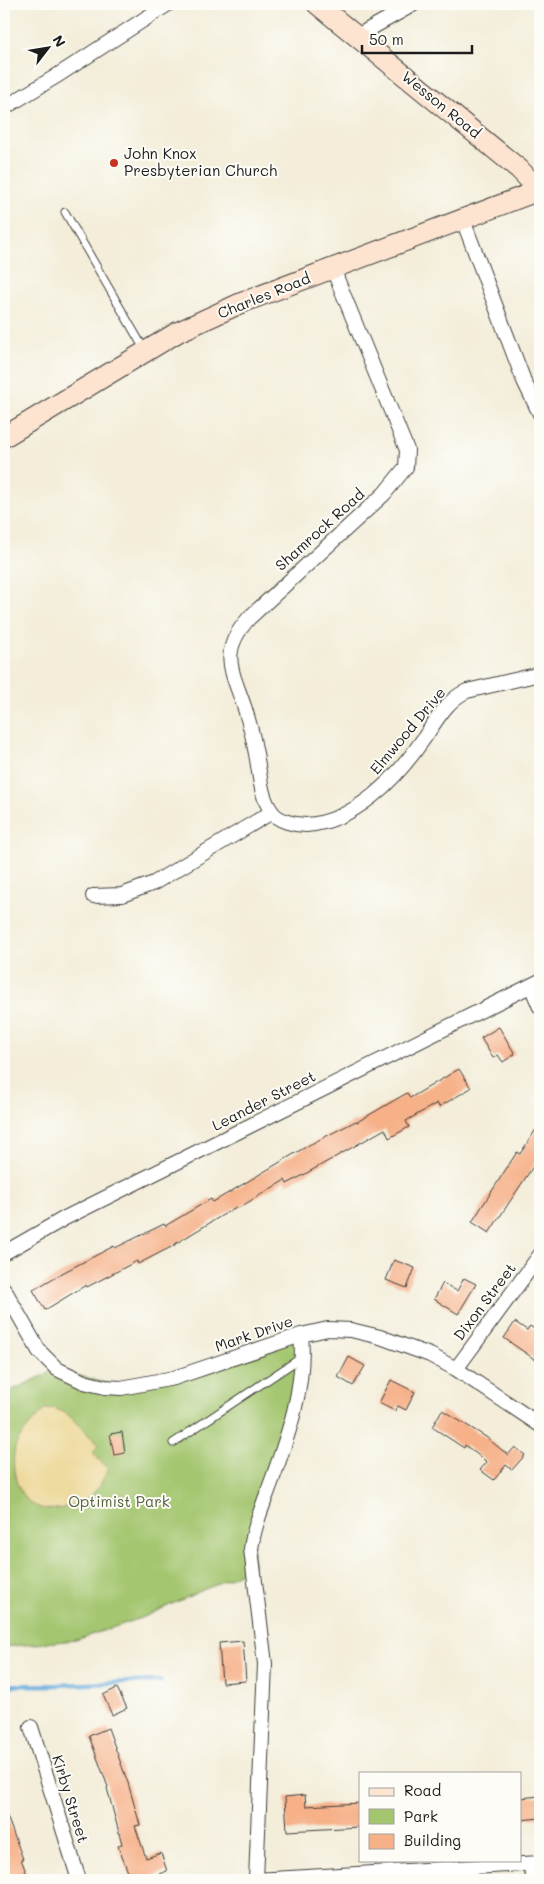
<svg xmlns="http://www.w3.org/2000/svg" width="544" height="1884" font-family="Mali,sans-serif">
	<style>
		.green { fill: #a4c66f; stroke: #607146 }
		.sand { fill: #eeda9e; stroke: #857b5d }
		.lines { fill: none; stroke-linecap: round; stroke-linejoin: round }
		.stream { stroke: #66aadb; stroke-width: 4.5 }
		.building { fill: #f6b189 }
		.lane-casing { stroke: #3c3b38; stroke-width: 9 }
		.street-casing { stroke: #3c3b38; stroke-width: 16 }
		.secondary-casing { stroke: #3c3b38; stroke-width: 22 }
		.lane { stroke: #fff; stroke-width: 7 }
		.street { stroke: #fff; stroke-width: 14 }
		.secondary { stroke: #fde4d1; stroke-width: 20 }
		.poi-dot { fill: #c8321e; stroke: #fdfcf7; stroke-width: 2 }
		.labels { text-anchor: middle; stroke-width: 4; stroke-linejoin: round; paint-order: stroke }
		.street-label { font-size: 15px; fill: #1c1c1c; stroke: #fdfcf7 }
		.poi-label { font-size: 15px; fill: #1c1c1c; stroke: #fdfcf7; text-anchor: start }
		.park-label { font-size: 15px; fill: #52603d; stroke: #fdfcf7 }
	</style>
	<rect width="100%" height="100%" fill="#fdfcf7"/>
	<filter id="ink" filterUnits="userSpaceOnUse"><feTurbulence type="fractalNoise" baseFrequency=".02" numOctaves="2"/><feDisplacementMap in="SourceGraphic" scale="10" xChannelSelector="R" yChannelSelector="G"/><feConvolveMatrix kernelMatrix="1 2 1 2 8 2 1 2 1" color-interpolation-filters="sRGB"/></filter>
	<filter id="wash" filterUnits="userSpaceOnUse"><feTurbulence type="fractalNoise" baseFrequency=".0096" numOctaves="4" result="noise"/><feDisplacementMap in="SourceGraphic" scale="20" xChannelSelector="R" yChannelSelector="G"/><feGaussianBlur stdDeviation="1.12" result="paint"/><feColorMatrix in="noise" values="0 0 0 0 0 0 0 0 0 0 0 0 0 0 0 0 0 1.4 0 .05"/><feComposite in="paint" operator="in"/></filter>
	<g filter="url(#wash)">
		<rect width="100%" height="100%" fill="#f3edd9"/>
		<path class="green" d="M301,1335L303,1356L253,1533V1567L144,1617L76,1640L4,1647V1394L57,1369L121,1388Z"/>
		<path class="sand" d="M53,1408L66,1413L99,1445L92,1453L108,1468C104,1478 100,1487 92,1494C87,1500 80,1502 72,1505C44,1516 21,1506 15,1475C13,1466 13,1454 16,1445C20,1434 37,1418 45,1409Z"/>
		<g class="lines">
			<path class="stream" d="M4,1685C56,1687 109,1682 161,1681"/>
		</g>
		<g id="blocks">
			<path class="building" d="M499,1027L515,1054L503,1062L498,1055L493,1058L481,1038Z
				M459,1069L471,1088L439,1107L437,1103L406,1121L409,1127L389,1138L385,1129L298,1178L287,1184L285,1180L237,1209L236,1207L175,1244V1245L138,1264L137,1261L87,1287L86,1285L45,1310L33,1290L64,1272L114,1246L115,1248L164,1224L165,1226L211,1199L213,1202L309,1145L356,1121L357,1122L407,1093L410,1098Z
				M540,1123V1156L489,1233L472,1222L517,1152L520,1154Z
				M394,1260L415,1268L407,1288L386,1280Z
				M464,1278L476,1284L458,1314L434,1299L443,1283L457,1291Z
				M515,1322L527,1330L530,1326L540,1333V1363L504,1338Z
				M349,1357L365,1366L353,1386L338,1377Z
				M391,1380L415,1392L406,1410L398,1406L395,1411L379,1403Z
				M442,1410L486,1437L508,1455L515,1447L525,1455L512,1470L506,1465L494,1480L480,1470L487,1462L465,1445L464,1448L432,1427Z
				M122,1432L125,1453L114,1455L110,1434Z
				M243,1641L246,1681L222,1683L219,1643Z
				M117,1688L127,1708L112,1715L103,1695Z
				M108,1728L128,1783L140,1825L135,1826L146,1858L161,1853L167,1871L142,1880H131L118,1846L122,1844L107,1788L108,1787L89,1736Z
				M305,1795L306,1806L360,1803V1827L287,1831L285,1797Z
				M540,1796V1818L520,1820V1798Z
				M4,1811H5L23,1859H21L29,1880H10L4,1864Z"/>
		</g>
	</g>
	<g filter="url(#ink)">
		<use href="#blocks" fill-opacity="0" stroke="#3c3b38" stroke-width="1"/>
		<g class="lines">
			<g class="lane-casing">
				<path id="lane" d="M65,212L144,349
					M173,1443L302,1357"/>
			</g>
			<g class="street-casing">
				<path id="street" d="M357,36L414,4
					M4,108L55,77L168,4
					M463,220L524,381L540,414
					M333,269L407,450L406,467L384,494L249,618C218,653 232,670 245,709C249,722 253,736 255,749C260,769 259,795 272,812C278,821 295,825 306,825C354,822 396,779 422,741C435,723 446,700 467,691L540,674
					M93,896L122,895L154,883L272,812
					M531,986L540,1007
					M4,1253L65,1218L540,981
					M4,1289L39,1351L57,1369L84,1382L105,1387L121,1388L174,1378L301,1335L328,1329L351,1330L380,1337L430,1355L456,1369L540,1425
					M456,1369L540,1255
					M31,1727L79,1880
					M530,1864L534,1880
					M256,1880L265,1664L251,1549C254,1526 263,1505 271,1483C288,1436 306,1386 301,1335
					M256,1880L540,1863"/>
			</g>
			<g class="secondary-casing">
				<path id="secondary" d="M317,4L519,169L539,190
					M4,437L178,332L241,303L540,190"/>
			</g>
			<use href="#lane" class="lane"/>
			<use href="#street" class="street"/>
			<use href="#secondary" class="secondary"/>
		</g>
	</g>
	<circle class="poi-dot" cx="114" cy="163" r="5"/>
	<g class="labels">
		<g class="street-label">
			<text transform="translate(441 105) rotate(39)" y="5">Wesson Road</text>
			<text transform="translate(264 296) rotate(-22)" y="5">Charles Road</text>
			<text transform="translate(320 530) rotate(-42)" y="5">Shamrock Road</text>
			<text transform="translate(408 731) rotate(-50)" y="5">Elmwood Drive</text>
			<text transform="translate(264 1101) rotate(-27)" y="5">Leander Street</text>
			<text transform="translate(485 1302) rotate(-53)" y="5">Dixon Street</text>
			<text transform="translate(254 1334) rotate(-19)" y="5">Mark Drive</text>
			<text transform="translate(70 1799) rotate(73)" y="5">Kirby Street</text>
		</g>
		<g class="poi-label">
			<text x="124" y="159">John Knox<tspan x="124" dy="17">Presbyterian Church</tspan></text>
		</g>
		<g class="park-label">
			<text x="119" y="1507">Optimist Park</text>
		</g>
	</g>
	<rect width="544" height="1884" fill="none" stroke="#fdfcf7" stroke-width="20"/>
	<rect x="359" y="1772" width="162" height="90" fill="#fdfcf7" stroke="#a3a29f"/>
	<rect x="369" y="1788" width="25" height="8" fill="#fde4d1" stroke="#a3a29f"/>
	<text x="404" y="1796" font-size="15" fill="#1c1c1c">Road</text>
	<rect x="369" y="1809" width="25" height="15" fill="#a4c66f" stroke="#a3a29f"/>
	<text x="404" y="1822" font-size="15" fill="#1c1c1c">Park</text>
	<rect x="369" y="1834" width="25" height="15" fill="#f6b189" stroke="#a3a29f"/>
	<text x="404" y="1846" font-size="15" fill="#1c1c1c">Building</text>
	<g transform="translate(48 48) rotate(59)" stroke="#fdfcf7" stroke-width="4" paint-order="stroke">
	<path d="M0-4L9 19L0 12L-9 19Z" fill="#1c1c1c"/>
	<text y="-8" font-size="14" font-weight="bold" text-anchor="middle" fill="#1c1c1c">N</text>
	</g>
	<path d="M362 45v8h110v-8" fill="none" stroke="#1c1c1c" stroke-width="2.5"/>
	<text x="369" y="45" font-size="15" fill="#1c1c1c" stroke="#fdfcf7" stroke-width="4" paint-order="stroke">50 m</text>
</svg>
